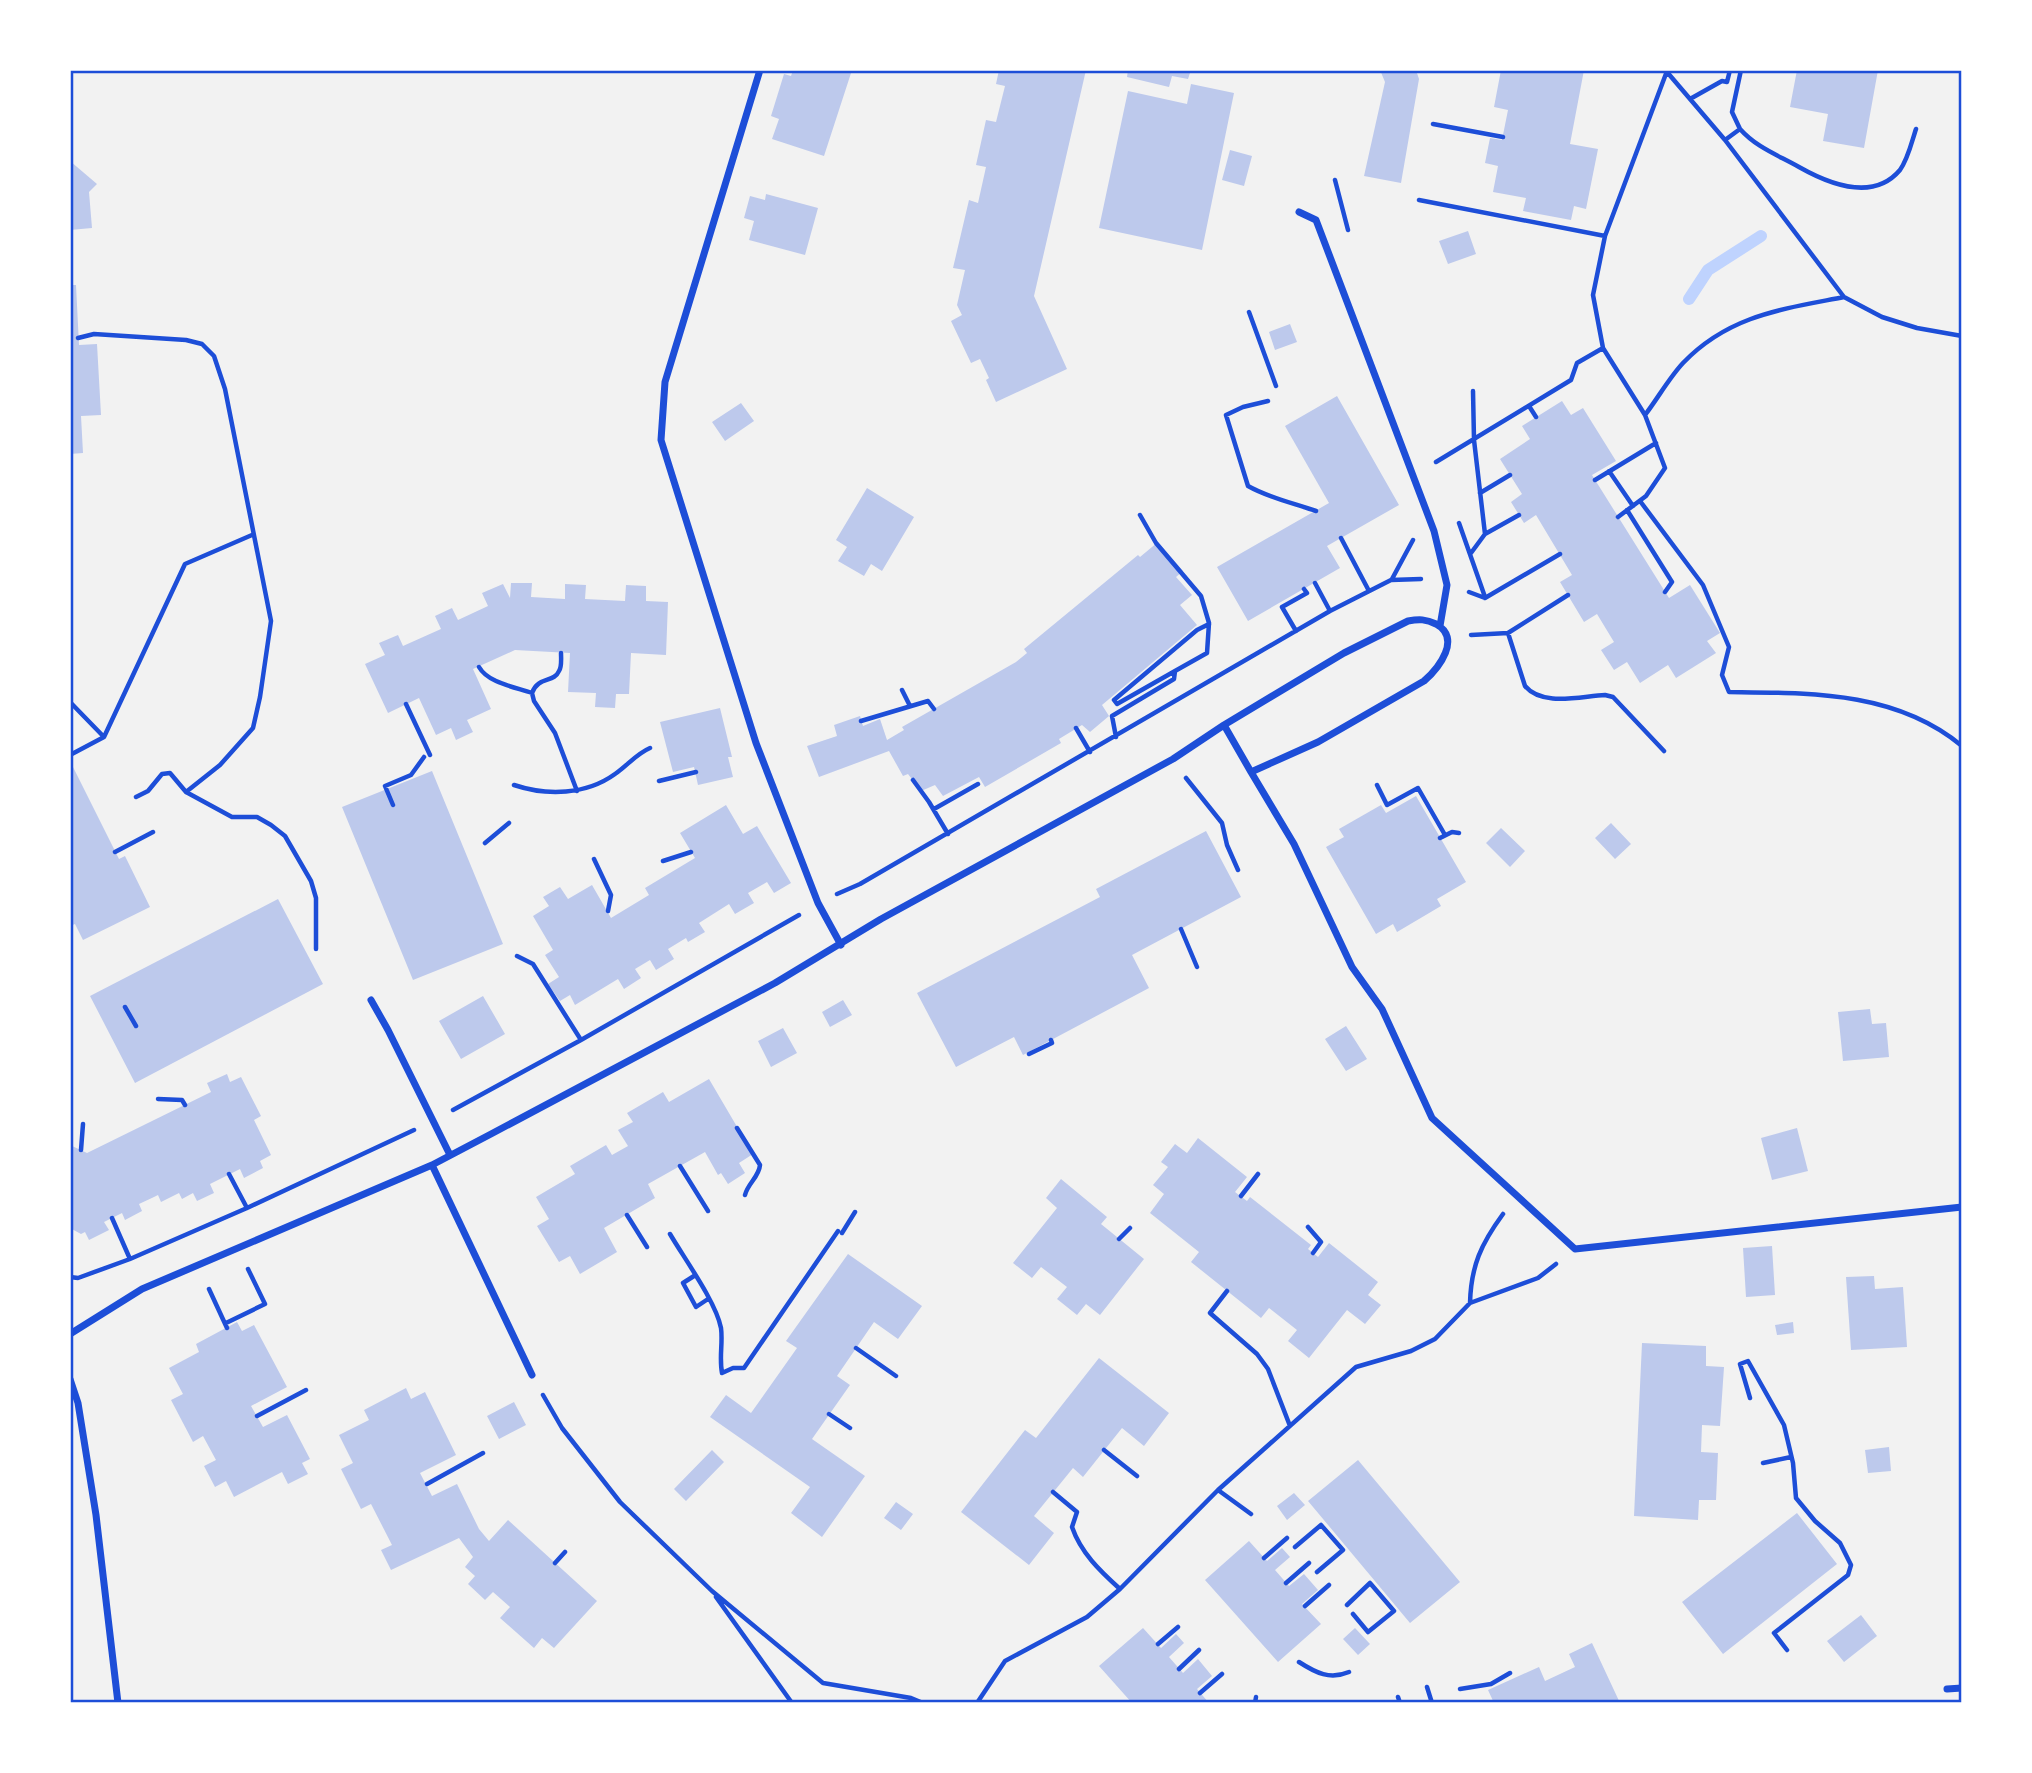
<svg xmlns="http://www.w3.org/2000/svg" width="2032" height="1773" font-family="Barlow,sans-serif">
	<style>
		.lines { fill: none; stroke-linecap: round; stroke-linejoin: round }
		.stream { stroke: #bfd3fe; stroke-width: 12 }
		.building { fill: #bdc9ec }
		.path { stroke: #1d4ed8; stroke-width: 4.5 }
		.minor { stroke: #1d4ed8; stroke-width: 7 }
		.neatline { fill: none; stroke: #1d4ed8; stroke-width: 2.5 }
	</style>
	<rect width="100%" height="100%" fill="#f2f2f2"/>
	<g class="lines">
		<path class="stream" d="M1689,299L1708,270L1761,236"/>
	</g>
	<path class="building" d="M793,70H852L824,156L772,139L779,119L771,116L784,74L791,76Z
		M999,70H1086L1034,296L1067,369L996,402L986,380L989,378L980,359L971,363L951,321L962,315L957,305L965,270L953,268L969,200L978,203L986,167L976,165L986,120L996,122L1005,86L996,84Z
		M1128,70H1191L1188,79L1172,76L1169,87L1127,77Z
		M1380,70H1416L1419,79L1401,183L1364,176L1385,82Z
		M1501,70H1584L1570,144L1598,149L1586,209L1574,206L1571,220L1523,211L1526,198L1493,192L1498,166L1485,163L1490,138L1502,140L1508,110L1494,107Z
		M1797,70H1878L1864,148L1823,141L1828,114L1790,107Z
		M1191,84L1234,93L1202,250L1099,228L1128,91L1187,104Z
		M1230,150L1252,156L1244,186L1222,180Z
		M70,161L97,184L89,192L92,228L70,230Z
		M766,194L818,208L805,255L749,240L754,221L744,218L750,196L765,200Z
		M1468,231L1476,254L1448,264L1439,241Z
		M70,285H76L79,345L97,344L101,415L81,416L83,453L70,454Z
		M1290,324L1297,342L1275,350L1269,332Z
		M1337,396L1399,505L1327,546L1340,568L1248,621L1217,567L1329,503L1285,426Z
		M1562,401L1571,415L1583,408L1616,461L1592,475L1669,598L1690,585L1720,633L1707,641L1716,653L1676,678L1668,665L1640,683L1627,662L1614,670L1601,650L1614,642L1597,614L1584,622L1560,582L1572,575L1536,515L1524,523L1511,502L1522,494L1500,459L1530,439L1522,426Z
		M741,403L754,421L725,441L712,422Z
		M867,488L914,517L882,571L871,564L864,576L838,561L847,547L836,540Z
		M1158,542L1183,571L1176,577L1192,595L1180,605L1197,625L1102,705L1109,716L1090,732L1082,725L1059,739L1061,743L985,787L979,777L943,796L935,785L921,791L908,774L903,776L889,751L819,777L807,746L837,736L834,725L860,716L863,726L880,719L887,740L904,730L902,727L1016,662L1027,653L1024,649L1138,555L1140,557Z
		M511,583H532L531,597L565,599V584L586,585L585,599L625,601L626,585L646,586V601L668,602L666,655L631,653L629,694H616L615,708L595,707L596,693L568,692L570,653L515,650L473,669L491,709L467,720L473,732L456,740L451,728L436,735L419,698L388,713L365,664L385,655L379,643L398,635L403,646L441,629L435,616L452,608L458,620L488,606L482,593L503,584L510,598Z
		M720,708L732,757H728L733,777L698,785L694,767L673,772L660,722Z
		M70,761L119,859L125,856L150,907L83,940L75,924L70,926Z
		M432,771L503,944L413,980L342,807Z
		M1416,796L1466,882L1437,899L1441,906L1397,932L1393,924L1376,934L1326,847L1344,837L1339,829L1381,805L1386,813Z
		M726,805L743,834L757,826L791,883L774,893L767,882L748,893L754,903L735,914L729,904L699,923L705,932L688,942L686,938L668,949L674,959L656,970L650,960L635,969L641,978L624,989L618,979L575,1005L570,995L560,1001L548,984L559,977L545,955L553,950L533,916L549,906L543,897L560,887L568,899L592,885L611,918L649,895L645,888L695,858L680,833Z
		M1611,823L1631,844L1615,859L1595,838Z
		M1501,828L1525,851L1510,867L1486,843Z
		M1206,831L1241,897L1132,955L1149,988L1023,1055L1014,1037L956,1067L917,993L1100,897L1096,889Z
		M278,899L323,984L135,1083L90,996Z
		M483,996L505,1034L461,1059L439,1021Z
		M843,1000L852,1015L830,1027L822,1012Z
		M1870,1009L1872,1024L1886,1023L1889,1057L1843,1061L1838,1012Z
		M1346,1026L1367,1059L1346,1071L1325,1039Z
		M783,1028L797,1053L771,1067L758,1041Z
		M227,1074L230,1082L241,1077L261,1116L254,1120L271,1155L260,1161L263,1168L244,1178L240,1169L210,1184L214,1193L197,1201L193,1193L182,1199L179,1193L161,1202L158,1195L154,1197L139,1204L142,1211L125,1220L122,1213L104,1222L109,1230L89,1240L85,1232L81,1234L70,1228V1145L87,1153L211,1092L207,1083Z
		M709,1079L753,1154L739,1163L745,1173L728,1184L721,1173L718,1175L705,1152L648,1184L655,1198L604,1228L617,1252L580,1274L570,1256L559,1262L537,1226L549,1219L536,1197L575,1174L570,1166L606,1145L612,1155L628,1146L618,1130L633,1122L627,1113L663,1092L669,1102Z
		M1797,1128L1808,1171L1772,1180L1761,1138Z
		M1198,1138L1247,1177L1235,1192L1247,1201L1250,1197L1311,1245L1308,1249L1318,1257L1329,1243L1378,1282L1368,1295L1381,1305L1365,1324L1347,1310L1309,1358L1288,1341L1297,1330L1269,1308L1261,1318L1191,1262L1199,1252L1150,1213L1164,1194L1153,1185L1168,1167L1161,1162L1175,1144L1187,1153Z
		M1061,1179L1107,1217L1101,1224L1144,1259L1100,1315L1086,1304L1077,1315L1057,1299L1067,1287L1041,1267L1032,1278L1013,1263L1057,1208L1046,1198Z
		M1772,1246L1775,1295L1746,1297L1743,1248Z
		M848,1254L922,1306L898,1339L874,1322L837,1376L850,1385L812,1439L865,1476L822,1537L791,1513L810,1487L710,1417L726,1395L751,1413L797,1348L786,1341Z
		M1874,1276L1875,1289L1903,1287L1907,1347L1851,1350L1846,1277Z
		M237,1322L242,1331L254,1325L287,1387L251,1406L263,1427L287,1415L310,1459L302,1463L308,1474L288,1484L282,1472L234,1497L226,1481L215,1487L204,1466L216,1460L203,1436L193,1442L171,1400L183,1394L169,1368L199,1352L196,1344Z
		M1793,1322L1794,1333L1777,1335L1775,1325Z
		M1642,1343L1706,1346V1366L1724,1367L1720,1426L1702,1425L1701,1452L1718,1453L1716,1500H1699L1698,1520L1634,1516Z
		M1099,1358L1169,1413L1144,1446L1122,1428L1083,1477L1073,1468L1034,1516L1054,1533L1029,1565L961,1512L1025,1430L1036,1438Z
		M406,1388L411,1399L425,1392L456,1455L420,1473L432,1496L457,1484L479,1529L489,1541L508,1520L597,1601L554,1648L542,1638L534,1648L500,1618L510,1607L493,1592L485,1600L468,1584L475,1576L465,1567L473,1557L459,1538L391,1570L381,1550L392,1545L371,1504L361,1509L341,1469L353,1463L339,1435L369,1420L364,1410Z
		M514,1402L526,1425L499,1439L487,1416Z
		M1889,1447L1891,1471L1868,1473L1865,1450Z
		M712,1450L724,1462L686,1501L674,1489Z
		M1358,1460L1460,1582L1410,1623L1308,1501Z
		M1294,1493L1305,1505L1287,1520L1277,1506Z
		M896,1502L913,1514L901,1530L884,1518Z
		M1797,1513L1837,1564L1723,1654L1682,1602Z
		M1249,1541L1267,1561L1282,1548L1290,1557L1275,1570L1289,1586L1304,1574L1318,1590L1302,1604L1321,1624L1278,1662L1205,1580Z
		M1861,1615L1877,1636L1844,1662L1827,1641Z
		M1143,1628L1161,1648L1176,1634L1184,1643L1169,1657L1183,1673L1198,1659L1212,1676L1197,1689L1209,1703H1132L1099,1666Z
		M1355,1628L1370,1644L1358,1655L1343,1639Z
		M1592,1643L1620,1703H1494L1488,1690L1539,1667L1545,1681L1575,1667L1569,1654Z"/>
	<g class="lines">
		<path class="path" d="M1670,70L1667,72L1725,140L1844,297L1882,317L1917,328L1962,336
			M1690,99L1722,81L1727,82L1730,70
			M1433,124L1503,137
			M1740,129L1732,112L1741,70
			M1725,140L1740,129C1757,148 1778,155 1799,167C1829,184 1873,202 1900,170C1908,159 1912,141 1916,129
			M1335,180L1348,230
			M1419,200L1605,236
			M1249,312L1276,386
			M78,338L94,334L186,340L202,344L214,356L225,389L271,621L260,697L253,728L220,765L186,792
			M1473,391L1474,440L1485,534
			M1268,401L1243,407L1226,415L1248,486C1269,498 1293,503 1316,511
			M1529,406L1536,417
			M1645,415L1603,348L1593,295L1605,236L1667,71
			M1436,462L1571,380L1577,363L1603,348
			M1609,471L1633,506
			M1595,480L1656,443
			M1480,493L1510,475
			M1640,501L1703,585L1729,647L1722,675L1729,692C1810,693 1896,691 1962,746
			M1627,510L1672,582L1665,592
			M1618,517L1646,496L1665,468L1645,415C1658,398 1669,378 1683,363C1729,315 1783,309 1844,297
			M1459,523L1485,597
			M1341,538L1369,591
			M1471,553L1485,534L1519,515
			M1392,579L1413,540
			M1315,583L1330,611
			M1469,592L1485,598
			M1485,598L1560,554
			M1296,631L1282,607L1307,593L1304,589
			M1508,633L1525,686C1542,707 1581,696 1605,695L1613,697L1664,751
			M1471,635L1508,633L1568,595
			M561,653C561,658 562,667 559,671C554,683 538,676 532,693L534,701L555,733L577,791
			M479,667C488,683 515,687 532,693
			M1175,671L1117,704L1114,700L1197,630L1209,624
			M902,690L910,706
			M70,702L104,737
			M406,704L430,755
			M861,721L928,701L934,709
			M1076,728L1090,752
			M1116,737L1112,716L1174,679L1175,671L1207,653L1209,623L1201,596L1156,543L1140,515
			M70,755L104,737L185,564L252,535
			M1186,778L1222,823L1227,845L1238,870
			M913,780L929,802L948,834
			M659,781L696,772
			M514,785C547,796 586,795 615,774C627,766 636,754 650,748
			M1377,785L1387,805L1418,788L1445,835
			M136,797L148,791L162,774L170,773L186,792L232,817H257L271,825L285,836L311,881L316,898V949
			M393,805L385,786L411,775L424,757
			M934,809L978,784
			M1440,838L1452,832L1459,833
			M485,843L509,823
			M115,852L153,832
			M594,859L611,895L608,911
			M663,861L691,852
			M837,894L860,884L1330,611L1391,580L1421,579
			M1181,929L1197,967
			M517,956L533,964L581,1040
			M125,1007L136,1026
			M1029,1054L1052,1043L1051,1040
			M158,1099L182,1100L185,1105
			M453,1110L581,1040L799,915
			M737,1128L760,1165C759,1177 748,1183 745,1195
			M81,1150L83,1124
			M680,1166L708,1211
			M229,1174L247,1208
			M1241,1196L1258,1174
			M627,1215L647,1247
			M112,1218L130,1259
			M1308,1227L1321,1242L1313,1253
			M842,1233L855,1212
			M670,1234C684,1258 716,1302 721,1328C723,1343 719,1357 722,1373L733,1368H744L838,1231
			M1119,1239L1130,1228
			M694,1276L683,1283L696,1307L708,1299
			M70,1277L78,1278L130,1259L247,1208L414,1130
			M209,1289L227,1328
			M1227,1291L1210,1313L1257,1354L1268,1369L1290,1426
			M1470,1303C1471,1266 1481,1244 1503,1214
			M226,1323L265,1304L248,1269
			M856,1348L896,1376
			M543,1395L562,1428L620,1502L712,1591L823,1683L911,1698L923,1703
			M1750,1398L1740,1364L1748,1361L1784,1425L1793,1463L1796,1498L1815,1521L1840,1543L1851,1565L1848,1575L1774,1633L1787,1650
			M829,1414L850,1428
			M257,1416L306,1390
			M1104,1450L1137,1476
			M1763,1463L1791,1457
			M427,1484L483,1453
			M1218,1490L1251,1514
			M1053,1492L1077,1512L1072,1527C1081,1553 1100,1571 1120,1589
			M1295,1547L1321,1525L1343,1550L1317,1572
			M1264,1558L1287,1538
			M555,1563L565,1552
			M1286,1583L1309,1563
			M716,1597L792,1703
			M1347,1605L1370,1583L1394,1611L1368,1632L1353,1614
			M1305,1606L1329,1585
			M1158,1644L1178,1627
			M1299,1662C1316,1673 1330,1680 1349,1672
			M1179,1669L1199,1650
			M1427,1687L1432,1703
			M1460,1689L1491,1684L1510,1673
			M1200,1693L1222,1674
			M1398,1697L1400,1703
			M977,1703L1005,1661L1087,1617L1120,1589L1218,1490L1356,1367L1411,1351L1435,1339L1470,1303L1538,1278L1556,1264
			M1255,1703L1256,1697"/>
		<path class="minor" d="M760,70L665,382L661,440L756,743L818,903L841,945
			M1299,212L1316,220L1434,531L1447,585L1440,626
			M1251,772L1294,844L1352,967L1382,1009L1432,1118L1575,1249L1962,1207
			M371,1000L388,1030L450,1155
			M432,1165L532,1375
			M70,1334L142,1289L432,1165L491,1134L775,983L881,919L1173,759L1224,725L1344,653L1408,621C1419,619 1426,619 1436,624C1462,638 1439,668 1424,681L1318,742L1251,772L1224,725
			M70,1379L78,1403L96,1515L118,1703
			M1947,1689L1962,1688"/>
	</g>
	<rect width="2032" height="1773" fill="none" stroke="#ffffff" stroke-width="144"/>
	<rect x="72" y="72" width="1888" height="1629" class="neatline"/>
</svg>
